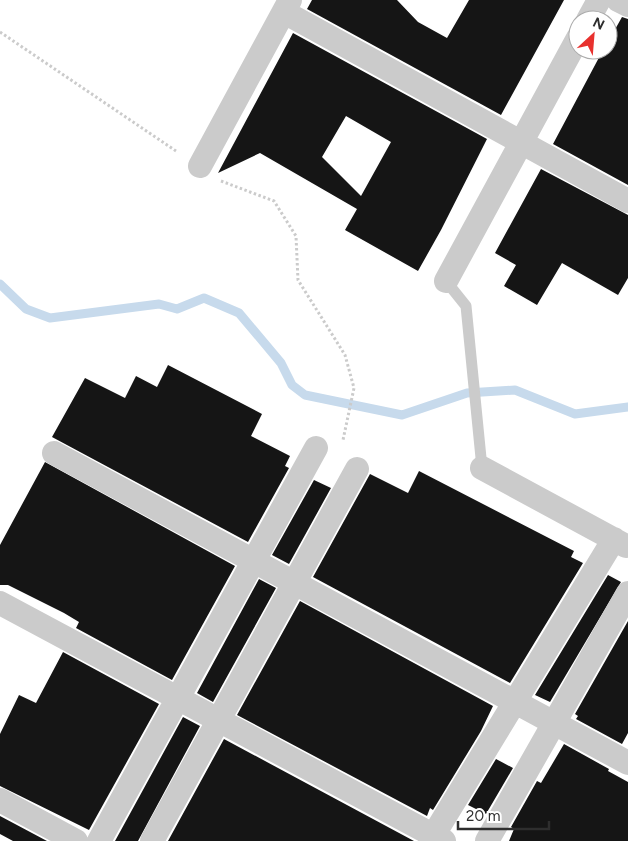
<svg xmlns="http://www.w3.org/2000/svg" width="628" height="841" font-family="Figtree,sans-serif">
	<style>
		.lines { fill: none; stroke-linecap: round; stroke-linejoin: round }
		.stream { stroke: #c7daec; stroke-width: 9 }
		.building { fill: #151515; fill-rule: evenodd }
		.path { stroke: #cbcbcb; stroke-width: 3; stroke-dasharray: 2.5 2.5; stroke-linecap: butt }
		.lane { stroke: #cbcbcb; stroke-width: 11 }
		.street { stroke: #cbcbcb; stroke-width: 24 }
	</style>
	<rect width="100%" height="100%" fill="#fff"/>
	<g class="lines">
		<path class="stream" d="M0,284L26,309L50,318L159,304L177,309L204,298L239,313L281,363L292,385L305,395L402,415L467,393L515,390L575,414L628,407"/>
	</g>
	<path class="building" d="M312,0H397L418,22L447,38L469,0H564L501,115L307,9Z
		M622,17L628,19V185L553,144L603,50H608V42Z
		M293,33L487,139L441,230L418,271L345,230L357,209L260,153L218,173ZM346,116L391,142L361,196L322,157Z
		M541,169L628,215V278L618,295L562,263L537,305L504,286L516,265L495,253Z
		M168,365L262,414L251,436L290,456L285,466L289,468L248,542L52,437L85,378L125,398L136,376L157,387Z
		M45,462L235,566L172,680L76,628L79,622L64,613L8,585H0V545Z
		M419,471L574,551L571,557L583,563L510,683L313,577L370,474L408,493Z
		M314,480L331,488L289,564L272,555Z
		M608,575L621,582L550,702L535,695Z
		M259,579L276,588L213,702L197,693Z
		M300,601L493,706L481,731L433,810L430,808L427,816L237,715Z
		M628,621V733L622,744L576,719L578,716L575,714Z
		M63,652L159,704L89,830L0,786V734L19,695L36,703Z
		M183,717L200,726L138,841H115Z
		M224,739L414,841H168Z
		M564,744L609,769L608,771L628,782V841H509L514,829L511,827L537,781L541,783Z
		M496,759L513,768L486,814L468,805Z
		M0,816L47,841H13L0,834Z"/>
	<g class="lines">
		<path class="path" d="M0,32L176,151
			M221,181L274,201L296,236L298,280L345,355L354,388L343,440"/>
		<path class="lane" d="M446,281L466,306L482,468"/>
		<path class="street" d="M618,0L628,5
			M284,12L628,201
			M588,20L599,0
			M200,166L290,0
			M446,281L578,38
			M54,453L628,763
			M482,468L626,546
			M0,603L444,841
			M0,800L76,841
			M99,841L316,448
			M152,841L357,469
			M430,841L614,539
			M487,841L628,593"/>
	</g>
	<g transform="translate(593 35) rotate(26)"><circle r="24" fill="#ffffff" stroke="#ababab"/>
	<path d="M0-4L9 19L0 12L-9 19Z" fill="#e8312e"/>
	<text y="-8" font-size="14" font-weight="bold" text-anchor="middle" fill="#2e2e2e">N</text>
	</g>
	<path d="M458 821v8h91v-8" fill="none" stroke="#2e2e2e" stroke-width="2.5"/>
	<text x="466" y="821" font-size="15" fill="#2e2e2e" stroke="#ffffff" stroke-width="4" paint-order="stroke">20 m</text>
</svg>
